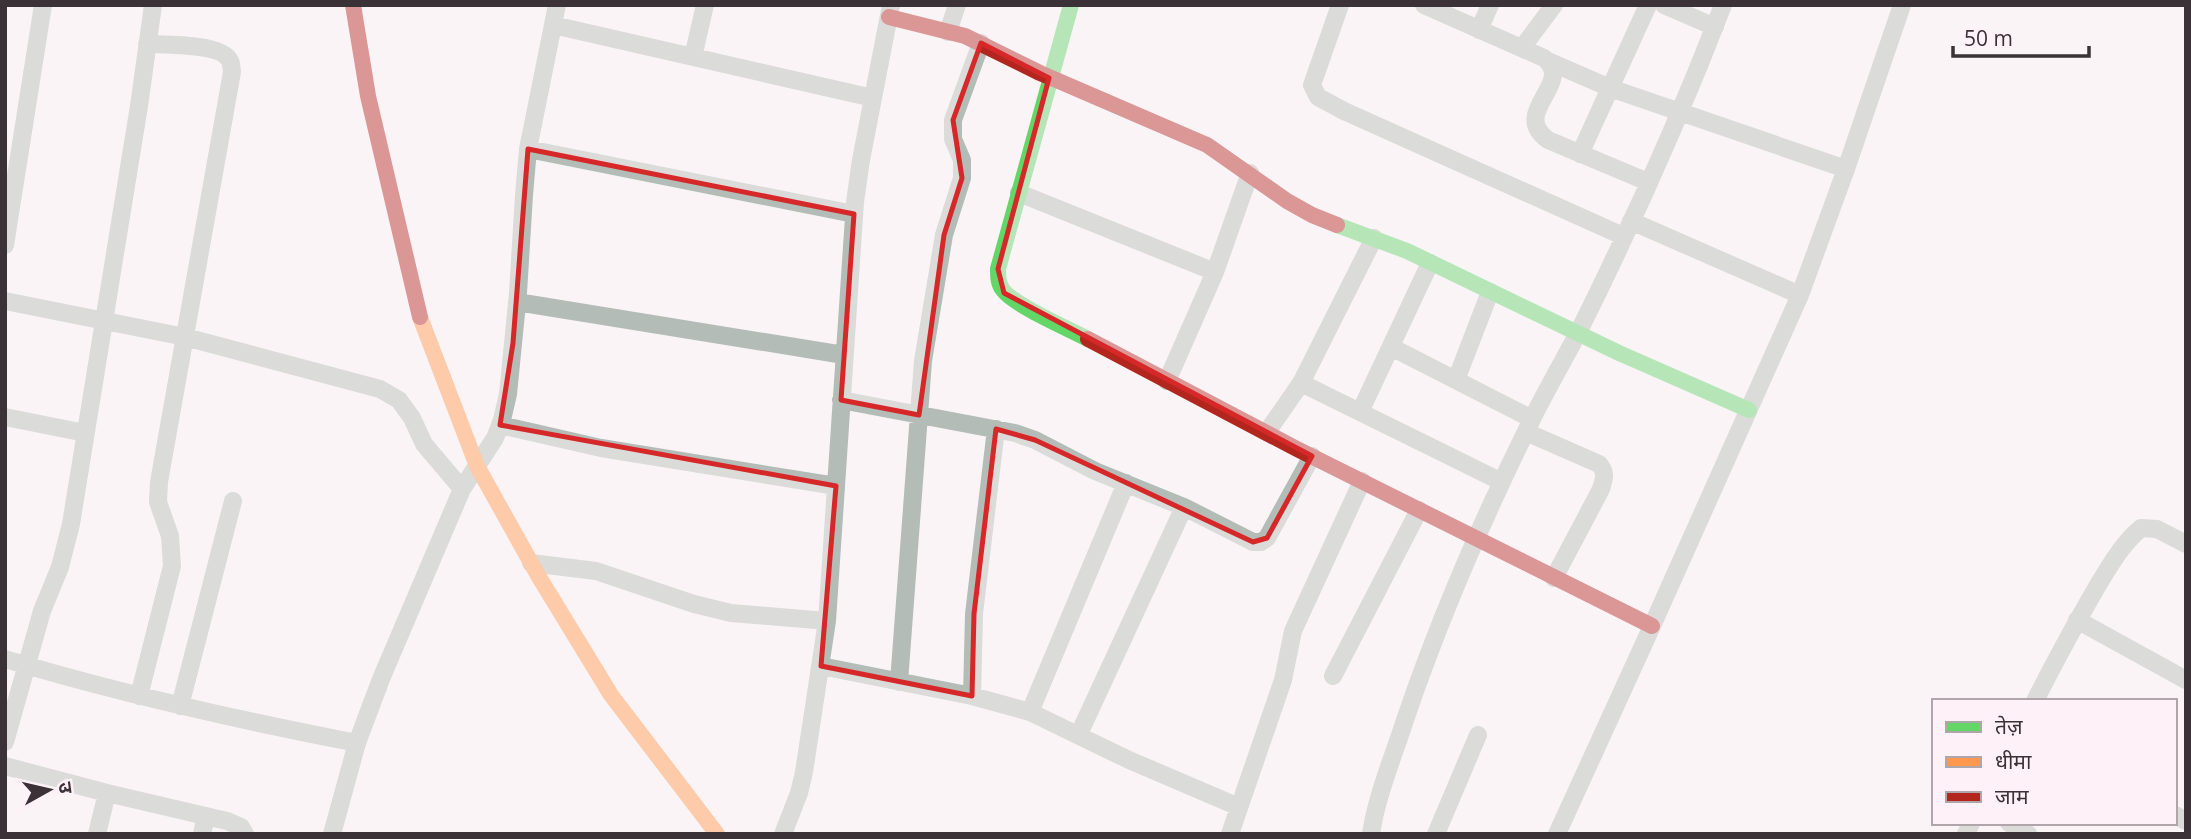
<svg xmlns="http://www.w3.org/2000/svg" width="2191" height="839" font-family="'Open Sans','Noto Sans Devanagari',sans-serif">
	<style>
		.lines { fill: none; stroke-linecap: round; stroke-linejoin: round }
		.street { stroke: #b3bcb7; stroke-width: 18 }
		.fast { stroke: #63d668; stroke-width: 16 }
		.slow { stroke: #ff974d; stroke-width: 16 }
		.jam { stroke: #b3261e; stroke-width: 16 }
		.marked { fill: none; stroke: #d62828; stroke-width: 5; stroke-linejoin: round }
	</style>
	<rect width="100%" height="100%" fill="#fbf4f7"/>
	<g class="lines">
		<path class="street" d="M1340,5L1312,85L1318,97L1344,111L1623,236
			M1424,5L1544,58C1576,83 1509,112 1548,140L1648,182
			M1664,5L1715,27
			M553,25L873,98
			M1479,30L1490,5
			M948,32L957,5
			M1522,48L1554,5
			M693,57L705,5
			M1548,61L1610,88L1846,169
			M528,149L854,214
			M1580,154L1648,5
			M1019,193L1215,272
			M1631,221L1800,295
			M5,245L43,5
			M5,301L185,337L380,389L399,400L412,418L424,444L462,489
			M517,302L844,355
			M1391,347L1532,419
			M1456,380L1490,292
			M1167,381L1215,272L1250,173
			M1301,383L1502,482
			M841,400L1015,433L1035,440L1095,471L1184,507L1253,542H1261L1267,538L1312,456
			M1360,412L1430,263
			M5,417L85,433
			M500,425L601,448L836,486
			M1267,432L1301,383L1374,238
			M1526,432L1599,464C1607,473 1604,479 1601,489L1554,578
			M531,563L596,571L694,604L731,613L827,621
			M2077,620L2186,680
			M5,659C121,694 238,720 357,743
			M821,666L972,696L1030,712L1129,760L1239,807
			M1333,676L1419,510
			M899,682L923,361L944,235L962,178V160L953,139V120L981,43
			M139,696L172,566L170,536L158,502L159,482L232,72C232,72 231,61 230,61C222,43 165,45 147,44
			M972,696L974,614L996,429
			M2035,701C2055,661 2076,623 2098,585C2111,564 2122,544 2141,528L2157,529L2186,544
			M180,706L233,501
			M1030,712L1126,483
			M1079,734L1184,507
			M5,742L42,611L60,567L71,524L139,106L153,5
			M5,766L107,793L227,821L241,827L245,834
			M2175,815L2186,821
			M2009,823L2028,834
			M97,834L107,793
			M202,834L206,816
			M332,834L357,743L381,679L462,489L495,438L502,420L508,394L518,293L524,195L528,149L557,5
			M783,834L799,793L804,772L827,621L855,202L861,160L891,5
			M1230,834L1283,680L1293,631L1362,481
			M1371,834C1377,794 1394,755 1406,717C1441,615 1484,516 1532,419C1546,391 1562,363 1577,335C1631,227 1680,117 1723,5
			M1436,834L1478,735
			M1557,834L1652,626L1800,295L1846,169L1902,5
			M1966,834L1971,823"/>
		<path class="fast" d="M1071,5L998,269C998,276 998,284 1003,290C1015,306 1069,329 1088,339
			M1337,225L1407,251L1619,353L1749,410"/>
		<path class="slow" d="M420,317L477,466L539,577L611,695L717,834"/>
		<path class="jam" d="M353,5L368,96L420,317
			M889,17L965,36L1040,73L1207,145L1287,201L1312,215L1337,225
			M1088,339L1297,449L1652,626"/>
	</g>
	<path d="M0 0H2191V839H0ZM981,43L1049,78L998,269L1004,293L1312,456L1267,538L1253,542L1035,440L996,429L974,614L972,696L821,666L836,486L500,425L513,343L528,149L854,214L841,400L919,415L944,235L962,178L953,120Z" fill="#fbf4f7" fill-opacity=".55" fill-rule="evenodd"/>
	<path class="marked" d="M981,43L1049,78L998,269L1004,293L1312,456L1267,538L1253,542L1035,440L996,429L974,614L972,696L821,666L836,486L500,425L513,343L528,149L854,214L841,400L919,415L944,235L962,178L953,120Z"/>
	<rect width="2191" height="839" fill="none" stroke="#3a3236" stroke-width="14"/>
	<rect x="1932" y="699" width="245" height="126" fill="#fef1f7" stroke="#b0a5aa" stroke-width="2"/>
	<rect x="1946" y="722" width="35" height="10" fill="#63d668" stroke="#b0a5aa" stroke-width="2"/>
	<text x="1995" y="734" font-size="21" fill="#3a3236">तेज़</text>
	<rect x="1946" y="757" width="35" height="10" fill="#ff974d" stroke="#b0a5aa" stroke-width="2"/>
	<text x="1995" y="769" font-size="21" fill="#3a3236">धीमा</text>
	<rect x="1946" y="792" width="35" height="10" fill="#b3261e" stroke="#b0a5aa" stroke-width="2"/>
	<text x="1995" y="804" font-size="21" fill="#3a3236">जाम</text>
	<g transform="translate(49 790) rotate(82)" stroke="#fef1f7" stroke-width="5" paint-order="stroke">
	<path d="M0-5L12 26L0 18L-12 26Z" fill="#3a3236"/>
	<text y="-10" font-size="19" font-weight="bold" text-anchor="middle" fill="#3a3236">उ</text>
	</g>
	<path d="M1953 46v10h136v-10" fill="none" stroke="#3a3236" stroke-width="3.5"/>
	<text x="1964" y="46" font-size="21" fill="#3a3236" stroke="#fef1f7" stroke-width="5" paint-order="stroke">50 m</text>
</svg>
